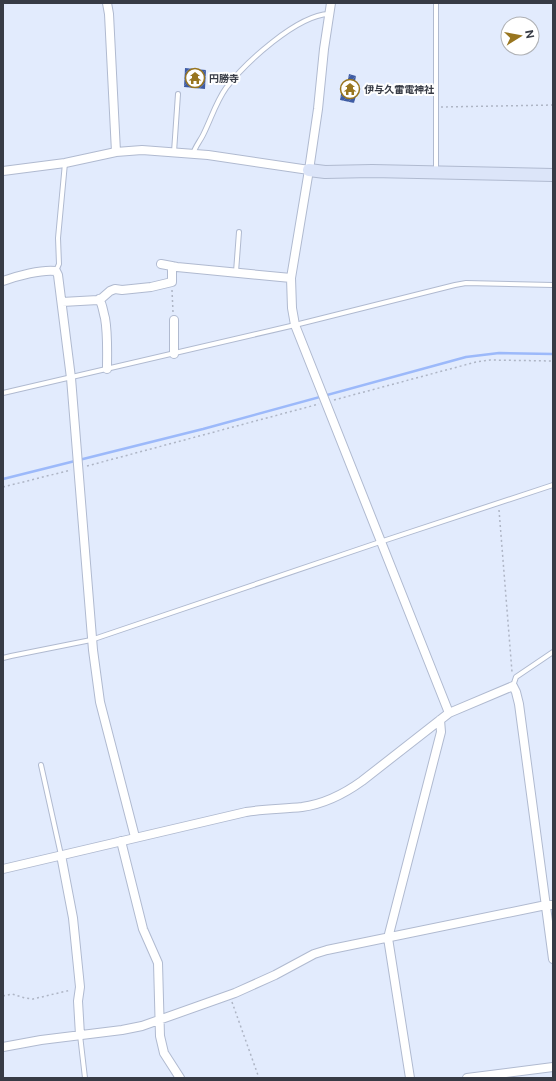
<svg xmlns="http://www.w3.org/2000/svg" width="556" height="1081" font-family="'Public Sans','Noto Sans JP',sans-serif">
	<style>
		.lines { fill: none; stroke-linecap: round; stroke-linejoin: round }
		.stream { stroke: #9cb9fa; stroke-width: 2.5 }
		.building { fill: url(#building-hatch) }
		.lane-casing { stroke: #b0bad0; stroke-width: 6 }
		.street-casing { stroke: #b0bad0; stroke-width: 10 }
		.secondary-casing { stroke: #b0bad0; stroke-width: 14 }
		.path { stroke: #aeb5c5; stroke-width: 1.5; stroke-dasharray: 2 3; stroke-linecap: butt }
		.lane { stroke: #fff; stroke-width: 4 }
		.street { stroke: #fff; stroke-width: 8 }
		.secondary { stroke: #dce5f9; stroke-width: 12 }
		.labels { text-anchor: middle; stroke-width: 4; stroke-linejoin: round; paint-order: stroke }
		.poi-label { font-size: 10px; font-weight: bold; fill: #373b45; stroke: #fff; text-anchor: start }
	</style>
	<defs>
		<pattern id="building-hatch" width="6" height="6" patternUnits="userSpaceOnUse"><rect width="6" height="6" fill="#3e5ca5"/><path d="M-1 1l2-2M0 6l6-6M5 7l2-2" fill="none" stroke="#5f76ae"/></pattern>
	</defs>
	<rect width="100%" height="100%" fill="#e2ebfd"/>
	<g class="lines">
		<path class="stream" d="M3,479L203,429L466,357L499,353L553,354"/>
	</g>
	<path class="building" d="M185,68L206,70L205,89L184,87Z
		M349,74L356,76L353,92H357L354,103L340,100L342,88L346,89Z"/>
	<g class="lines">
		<g class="lane-casing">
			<path id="lane" d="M174,152L178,94
				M193,154C195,147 200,141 203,135C211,119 216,102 226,88C245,63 297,15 329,14
				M436,171V3
				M56,271L59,264L58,238L65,163
				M236,272L239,232
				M3,393L295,325L455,285L466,283L553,285
				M3,658L11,656L91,640L380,542L553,485
				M513,686L516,677L553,652
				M41,765L61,855
				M80,1035L85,1078"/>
		</g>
		<g class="street-casing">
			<path id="street" d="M107,3L109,14L116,152
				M331,3L324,49L318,109L309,170L291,278L292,308L295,325L449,713
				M3,171L65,163L116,152L142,150L208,155L309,170
				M161,264L177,267L291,278
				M3,281C17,276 42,269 56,271L58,275L71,378L93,650L100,702L135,837
				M99,299C103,305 103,312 105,318C108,335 107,352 107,369
				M62,302L98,300L102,298L110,291L115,289L122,290L151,287L172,282V266
				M174,320V354
				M121,841L143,929L158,963L160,1036L164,1053L180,1078
				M61,855L73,918L80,987L78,1001L80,1035
				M3,869L246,812C264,809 283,809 302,807C324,804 344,794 362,781L449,713L513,686L516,692L519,704L553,959
				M3,1047L41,1040L122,1030L142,1026L235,993L275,975L314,954L327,950L546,905H553
				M410,1078L388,938L441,732L440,720
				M467,1078L553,1067"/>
		</g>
		<g class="secondary-casing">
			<path id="secondary" d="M309,170L325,172L372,171L553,175"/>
		</g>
		<path class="path" d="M441,107L553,105
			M172,290L173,312
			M334,400L476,362L490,360L553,361
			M87,466L319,404
			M3,487L71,470
			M499,510L512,672
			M3,996L12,994L25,998L33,999L71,990
			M232,1002L259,1078"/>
		<use href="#lane" class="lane"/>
		<use href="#street" class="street"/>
		<use href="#secondary" class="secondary"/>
	</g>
	<defs>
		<g id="temple-ring" transform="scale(1)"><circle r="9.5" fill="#fff" stroke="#98751f" stroke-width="1.5"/><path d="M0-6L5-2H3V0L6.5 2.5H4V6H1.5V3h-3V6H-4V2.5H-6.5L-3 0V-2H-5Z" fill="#98751f"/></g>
	</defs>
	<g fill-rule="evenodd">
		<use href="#temple-ring" x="195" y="78"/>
		<use href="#temple-ring" x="350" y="89"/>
	</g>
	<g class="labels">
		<g class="poi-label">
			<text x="209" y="82">円勝寺</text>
			<text x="364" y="93">伊与久雷電神社</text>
		</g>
	</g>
	<rect width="556" height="1081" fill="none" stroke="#373b45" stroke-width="8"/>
	<g transform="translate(520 36) rotate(79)"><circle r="19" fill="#ffffff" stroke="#afb1b5"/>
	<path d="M0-3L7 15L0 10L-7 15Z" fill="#98751f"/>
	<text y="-6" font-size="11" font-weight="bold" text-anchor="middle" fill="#373b45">N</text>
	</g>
</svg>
